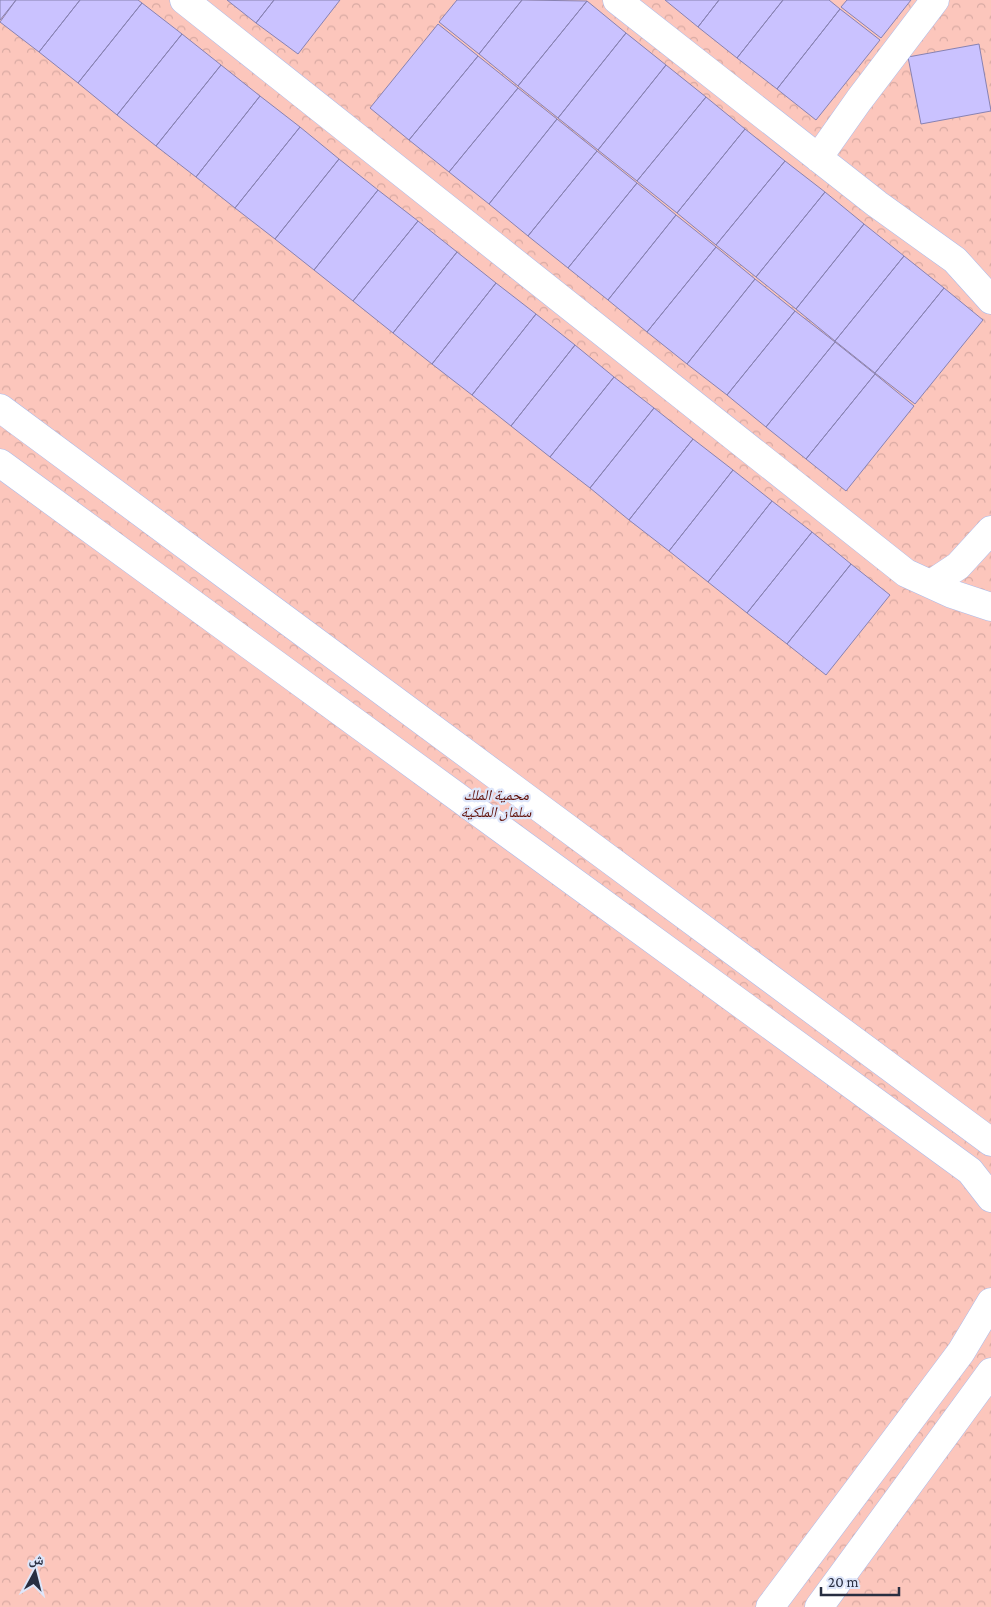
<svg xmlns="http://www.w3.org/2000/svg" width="991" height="1607" font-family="'Crimson Pro','Noto Naskh Arabic',serif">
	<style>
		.forest { fill: url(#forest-crowns) }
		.building { fill: #cac2ff; stroke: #8882b2 }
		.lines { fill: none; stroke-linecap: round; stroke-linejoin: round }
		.minor-casing { stroke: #abbbeb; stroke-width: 29 }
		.tertiary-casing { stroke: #abbbeb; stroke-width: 29 }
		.minor { stroke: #fff; stroke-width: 28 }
		.tertiary { stroke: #fff; stroke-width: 28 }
		.labels { text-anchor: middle; stroke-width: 4.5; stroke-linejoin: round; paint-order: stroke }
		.park-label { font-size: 15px; font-style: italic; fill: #5e0e06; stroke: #dee6fa }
	</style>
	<defs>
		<pattern id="forest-crowns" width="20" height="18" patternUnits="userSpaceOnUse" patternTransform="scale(1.25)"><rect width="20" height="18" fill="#fcc6bc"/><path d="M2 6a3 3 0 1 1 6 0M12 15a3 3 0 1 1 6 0" fill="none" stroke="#d8aaa3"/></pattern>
	</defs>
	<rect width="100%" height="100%" fill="#dee6fa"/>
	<path class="forest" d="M0,0H991V1607H0Z"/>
	<path class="building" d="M0,0H16L0,20Z
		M16,0H80L39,52L0,22Z
		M80,0H138L142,3L78,83L39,52Z
		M227,0H274L256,23Z
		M274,0H340L298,54L256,23Z
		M457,0H522L479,54L439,22Z
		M522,0L587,1L518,86L479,54Z
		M665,0H719L698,27Z
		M719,0H783L737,58L698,27Z
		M783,0H829L840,9L777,89L737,58Z
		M847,0H911L881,38L841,7Z
		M587,1L626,33L558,118L518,86Z
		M142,3L182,34L117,115L78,83Z
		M840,9L880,40L816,120L777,89Z
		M438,24L478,56L409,140L370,108Z
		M626,33L666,65L598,150L558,118Z
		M182,34L221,65L156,146L117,115Z
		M979,44L991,111L921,124L908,57Z
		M478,56L518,88L449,172L409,140Z
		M221,65L260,96L196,177L156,146Z
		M666,65L706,97L637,181L598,150Z
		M518,88L557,119L489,204L449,172Z
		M260,96L300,127L235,208L196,177Z
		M706,97L745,129L677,213L637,181Z
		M557,119L597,151L528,236L489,204Z
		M300,127L339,159L275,239L235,208Z
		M745,129L785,161L716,245L677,213Z
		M597,151L637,183L568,268L528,236Z
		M339,159L378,190L314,270L275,239Z
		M785,161L825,192L756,277L716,245Z
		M637,183L676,215L608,300L568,268Z
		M378,190L418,221L353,301L314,270Z
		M825,192L864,224L796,309L756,277Z
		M676,215L716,247L647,332L608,300Z
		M418,221L457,252L393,333L353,301Z
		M864,224L904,256L835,341L796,309Z
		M716,247L755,279L687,364L647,332Z
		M457,252L496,283L432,364L393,333Z
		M904,256L944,288L875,373L835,341Z
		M755,279L795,311L727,395L687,364Z
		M496,283L536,314L472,395L432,364Z
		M944,288L983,320L915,404L875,373Z
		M795,311L835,342L766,427L727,395Z
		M536,314L575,345L511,426L472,395Z
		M835,342L875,374L806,459L766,427Z
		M575,345L614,377L550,457L511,426Z
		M875,374L914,406L846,491L806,459Z
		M614,377L654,408L590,488L550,457Z
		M654,408L693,439L629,520L590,488Z
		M693,439L733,470L669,551L629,520Z
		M733,470L772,501L708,582L669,551Z
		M772,501L812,532L747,613L708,582Z
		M812,532L851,564L787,644L747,613Z
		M851,564L890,595L826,675L787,644Z"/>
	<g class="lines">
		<g class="minor-casing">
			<path id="minor" d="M184,0L906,573L952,594L991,607
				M617,0L877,204L955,260L991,300
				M818,158L859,100L935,0
				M931,584L958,566L991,530
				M770,1607L961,1352L991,1302
				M819,1607L991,1372"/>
		</g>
		<g class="tertiary-casing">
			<path id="tertiary" d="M0,408L991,1142
				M0,463L970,1171L991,1198"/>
		</g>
		<use href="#minor" class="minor"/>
		<use href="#tertiary" class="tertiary"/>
	</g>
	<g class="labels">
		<g class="park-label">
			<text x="496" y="800">محمية الملك<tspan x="496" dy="17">سلمان الملكية</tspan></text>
		</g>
	</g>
	<g transform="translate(35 1572) rotate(7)" stroke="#dee6fa" stroke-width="4" paint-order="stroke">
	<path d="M0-4L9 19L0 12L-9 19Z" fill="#282e41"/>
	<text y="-8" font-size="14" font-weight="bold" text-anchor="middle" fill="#282e41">ش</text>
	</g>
	<path d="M821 1587v8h78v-8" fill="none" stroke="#282e41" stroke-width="2.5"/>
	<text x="828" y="1587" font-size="15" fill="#282e41" stroke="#dee6fa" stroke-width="4" paint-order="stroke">20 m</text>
</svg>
